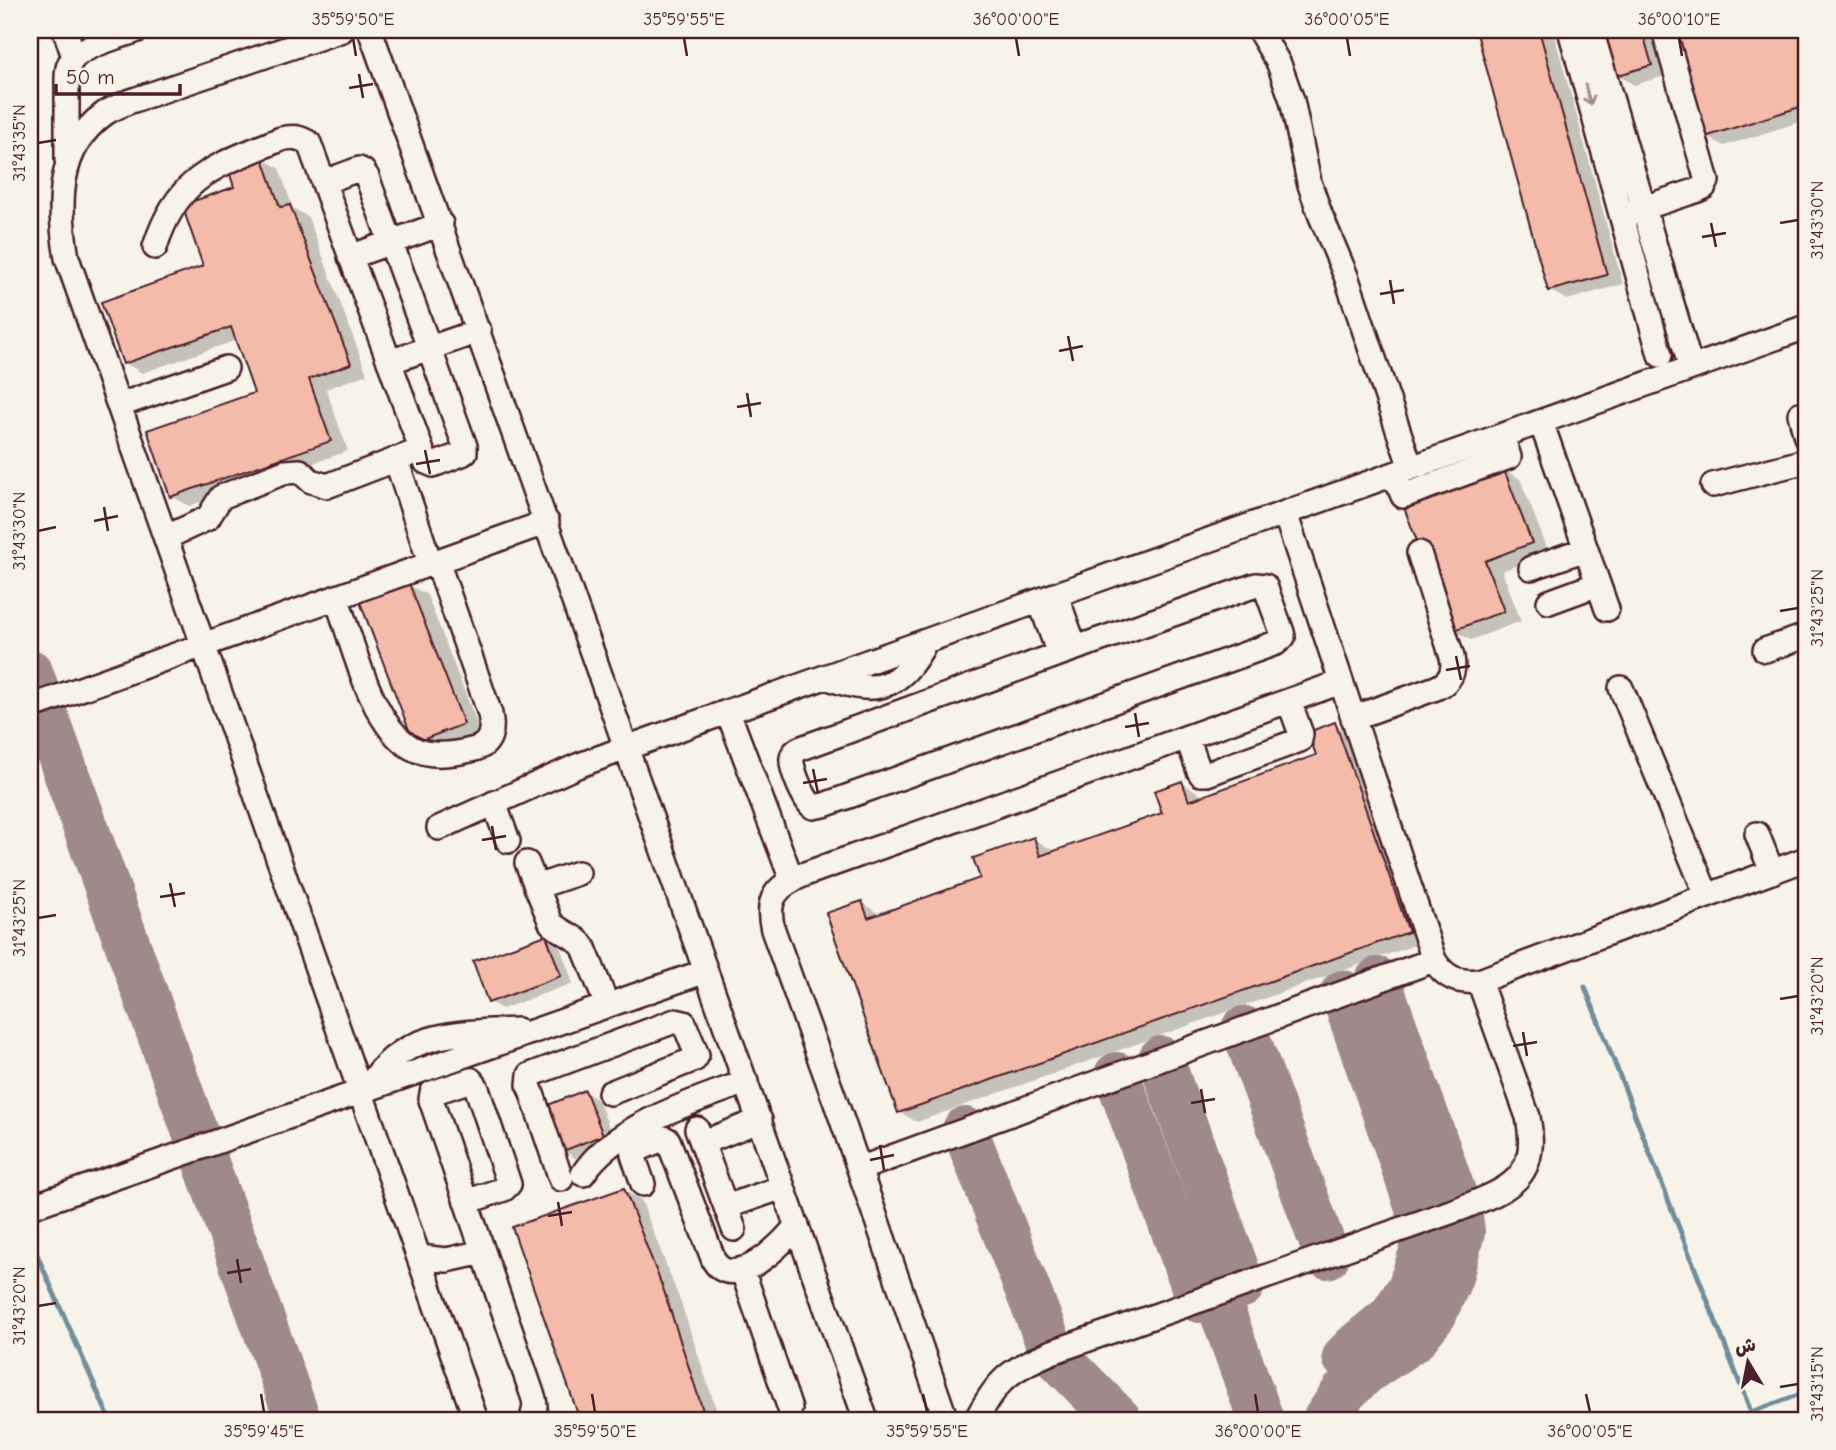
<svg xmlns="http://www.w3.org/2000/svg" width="1836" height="1450" font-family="'Comic Neue','Playpen Sans Arabic',sans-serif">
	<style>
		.shadow { fill: #0003 }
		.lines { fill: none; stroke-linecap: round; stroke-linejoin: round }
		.stream { stroke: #6f8d9b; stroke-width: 5 }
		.taxiway { stroke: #a0898a; stroke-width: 46 }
		.building { fill: #f4bbaa; stroke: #4a1f2b; stroke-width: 2 }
		.minor-casing { stroke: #4a1f2b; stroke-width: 28 }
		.minor { stroke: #f7f3e8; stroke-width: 23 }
		.oneway { stroke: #a0898a }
		.ticks { fill: none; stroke: #4a1f2b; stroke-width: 2.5 }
		.neatline { fill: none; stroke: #4a1f2b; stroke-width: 2.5 }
		.ticks-label { font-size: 18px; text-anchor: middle; fill: #4a1f2b }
	</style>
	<rect width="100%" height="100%" fill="#f7f3e8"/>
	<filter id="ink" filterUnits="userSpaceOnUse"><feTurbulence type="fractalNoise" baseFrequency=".0143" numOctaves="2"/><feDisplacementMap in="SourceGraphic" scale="14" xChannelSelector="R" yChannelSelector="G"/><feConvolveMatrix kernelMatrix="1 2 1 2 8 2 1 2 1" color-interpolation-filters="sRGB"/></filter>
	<g filter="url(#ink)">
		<path class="shadow" d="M1478,30H1553L1623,284L1567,300L1549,290Z
			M1604,30H1656L1668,75L1634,85L1616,74Z
			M1674,30H1806V120L1724,146L1706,136Z
			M261,158L279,168L293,208L308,217L367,374L326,389L348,451L189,506L172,496L256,394L237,340L142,373L125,363L205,267L236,188Z
			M1503,469L1520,479L1549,553L1502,571L1521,621L1471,640L1453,630Z
			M409,585L427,595L481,734L433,752L416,742Z
			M1335,724L1352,735L1426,941L917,1122L899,1112L862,902L880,915L983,879L1033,839L1051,849L1052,853L1164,814L1182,783L1199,793L1201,798L1318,756Z
			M546,937L559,944L573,983L502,1009L490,1002Z
			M585,1092L598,1100L615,1142L575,1158L563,1150Z
			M624,1190L641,1200L681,1303L719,1418L733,1413L746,1420H582L514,1228Z"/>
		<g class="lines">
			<path class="stream" d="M1585,987L1751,1412L1806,1392
				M30,1239L110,1420"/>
			<path class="taxiway" d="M30,672L298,1420
				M1343,993L1423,1222V1249L1410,1288L1391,1317L1357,1345L1345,1357
				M1244,1029L1327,1256
				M1161,1059L1242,1285
				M1117,1075L1199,1300
				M965,1130L1052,1352L1119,1420
				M1216,1294L1261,1420
				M1325,1420L1344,1392L1366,1371L1414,1339L1434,1314L1450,1277L1462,1232L1459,1209L1378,980"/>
		</g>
		<path class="building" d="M1476,30H1539L1607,275L1548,291Z
			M1602,30H1642L1652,65L1615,76Z
			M1672,30H1801L1806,48V105L1705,137Z
			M262,156L280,207L290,205L351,364L309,379L331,441L170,497L147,430L254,393L231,327L123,364L101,302L203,266L182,205L234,187L228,168Z
			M1503,467L1532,543L1485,561L1504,611L1452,631L1403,505Z
			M409,583L464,724L414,743L360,602Z
			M1335,722L1409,932L898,1113L826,913L862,901L868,918L980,878L973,858L1034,837L1040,856L1162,813L1154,791L1182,781L1189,801L1316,755L1308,732Z
			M546,935L561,976L488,1003L473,961Z
			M585,1090L603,1135L561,1152L543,1107Z
			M624,1188L664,1291L706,1420H580L512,1227Z
			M733,1411L736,1420H706Z"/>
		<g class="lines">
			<g class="minor-casing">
				<path id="minor" d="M65,30L74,57
					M342,30L128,102C120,106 111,109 104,114C56,149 58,206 67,258L476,1420
					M370,30L866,1420
					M1259,30L1279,64L1292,100L1309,182L1320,214L1346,276L1411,468
					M1570,30L1660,355
					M1591,30L1691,368
					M67,160V81C67,73 67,66 72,60C81,46 122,36 138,30
					M1631,212L1698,190L1704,187L1707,181L1664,30
					M155,247C178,174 217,166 281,139C293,136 299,137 309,143L426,462L433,465L462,454L465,452V446L367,177L363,171L359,169L324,182
					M350,257L441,224
					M389,362L479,331
					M120,405L226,368
					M1800,414L1806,437
					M1541,422L1607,609
					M396,459L430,563
					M1394,474L1403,496L1509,457L1502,436
					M1713,485L1806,461
					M1285,513L1434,960C1445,978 1458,983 1479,981L1806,859
					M167,537L208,518L221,497L285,472L300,471L311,481L327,486L421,450
					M1531,568L1586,549
					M1256,585L1265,586L1282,632L1283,637L1276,643L824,805L813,807C805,802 790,768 792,758C793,752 795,752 799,749L1059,654Z
					M1056,595L1075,648
					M336,597C352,639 370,725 412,748C430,758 456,754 475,749C492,744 493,729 490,714L437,561
					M1040,601L1059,654
					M1549,602L1598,584
					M1765,650L1806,636
					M826,677C877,697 900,689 926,641
					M1621,688L1707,896
					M30,707L547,522
					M728,712L792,880
					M1353,718L1436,688C1450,682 1455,672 1452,657L1419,553
					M1187,737L1199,771L1201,774H1207L1300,740L1301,734L1289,701
					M494,803L508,841
					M439,828L577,766L626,748L1806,327
					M1757,834L1772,872
					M527,863L551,923C562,934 576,935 584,948L607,1005
					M536,887L578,873
					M368,1089C398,1032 459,1032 517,1030
					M697,1129L734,1229
					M702,1143L760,1120
					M859,1169L1434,960
					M583,1174C613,1126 694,1101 746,1082
					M561,1179L529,1085L530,1075L675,1021L684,1023L697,1055L695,1059L610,1093
					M643,1184L633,1155L635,1151L664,1138L668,1140L714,1261C734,1293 783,1244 797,1225
					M466,1202L504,1189L509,1184L476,1086L471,1080L432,1093L431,1100C465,1200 500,1299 534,1399L535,1406L532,1420
					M30,1207L706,971
					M726,1207L783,1187
					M419,1257L447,1260L483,1252
					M742,1269L790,1409
					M946,1420L841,1117L773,930C765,899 776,886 805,874L1341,682
					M976,1420C998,1379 1009,1370 1052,1352L1459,1209C1509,1189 1540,1179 1528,1117L1479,981"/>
			</g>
			<use href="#minor" class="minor"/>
		</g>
		<defs><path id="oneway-shaft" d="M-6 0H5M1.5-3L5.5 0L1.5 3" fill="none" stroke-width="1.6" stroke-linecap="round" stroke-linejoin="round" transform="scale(1.75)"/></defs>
		<use class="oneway" href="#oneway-shaft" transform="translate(1588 95) rotate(74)"/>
	</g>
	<path class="ticks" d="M353,38L356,56M684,38L687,56M1016,38L1019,56M1347,38L1350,56M1679,38L1682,56M359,74L363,98M349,88L373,84M38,143L56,140M1711,223L1716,247M1780,223L1798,220M1702,237L1726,233M1390,280L1394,304M1380,294L1404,290M1068,336L1073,361M1059,351L1083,346M747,393L751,417M737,407L761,403M425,450L430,474M416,464L440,460M104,507L108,531M94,521L118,516M38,531L56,527M1780,611L1798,608M1456,656L1461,680M1446,670L1470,666M1135,713L1139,737M1125,727L1149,723M813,769L818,793M803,783L827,779M492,826L496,850M482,840L506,836M170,883L175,907M160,897L185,893M38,918L56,915M1780,999L1798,996M1523,1032L1527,1056M1513,1046L1537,1042M1201,1089L1205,1113M1191,1103L1215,1099M880,1145L884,1170M870,1160L894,1155M558,1202L562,1226M548,1216L572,1212M237,1259L241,1283M227,1273L251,1269M38,1306L56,1303M1780,1387L1798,1384M261,1394L264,1412M592,1394L595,1412M923,1394L927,1412M1255,1394L1258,1412M1586,1394L1590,1412"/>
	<rect width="1836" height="1450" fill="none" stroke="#f7f3e8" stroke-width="77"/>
	<g transform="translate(1748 1362) rotate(350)" stroke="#f7f3e8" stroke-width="5" paint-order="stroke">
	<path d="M0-5L12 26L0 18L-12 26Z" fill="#4a1f2b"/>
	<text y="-10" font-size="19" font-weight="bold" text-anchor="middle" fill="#4a1f2b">ش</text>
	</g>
	<path d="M56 84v10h124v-10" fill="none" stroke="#4a1f2b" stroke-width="3.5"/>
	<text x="66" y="84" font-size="21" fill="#4a1f2b" stroke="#f7f3e8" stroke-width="5" paint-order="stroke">50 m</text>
	<rect x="38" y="38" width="1760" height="1374" class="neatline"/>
	<g class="ticks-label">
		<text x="353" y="25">35°59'50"E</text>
		<text x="684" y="25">35°59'55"E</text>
		<text x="1016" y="25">36°00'00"E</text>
		<text x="1347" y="25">36°00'05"E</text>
		<text x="1679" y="25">36°00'10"E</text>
		<text transform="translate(19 143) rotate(-90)" y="6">31°43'35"N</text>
		<text transform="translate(1817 220) rotate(-90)" y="6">31°43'30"N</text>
		<text transform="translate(19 531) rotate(-90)" y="6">31°43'30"N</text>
		<text transform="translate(1817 608) rotate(-90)" y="6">31°43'25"N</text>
		<text transform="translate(19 918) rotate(-90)" y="6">31°43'25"N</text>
		<text transform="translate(1817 996) rotate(-90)" y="6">31°43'20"N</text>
		<text transform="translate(19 1306) rotate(-90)" y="6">31°43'20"N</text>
		<text transform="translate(1817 1384) rotate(-90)" y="6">31°43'15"N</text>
		<text x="264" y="1437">35°59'45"E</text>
		<text x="595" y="1437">35°59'50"E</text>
		<text x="927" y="1437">35°59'55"E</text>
		<text x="1258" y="1437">36°00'00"E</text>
		<text x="1590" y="1437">36°00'05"E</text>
	</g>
</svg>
